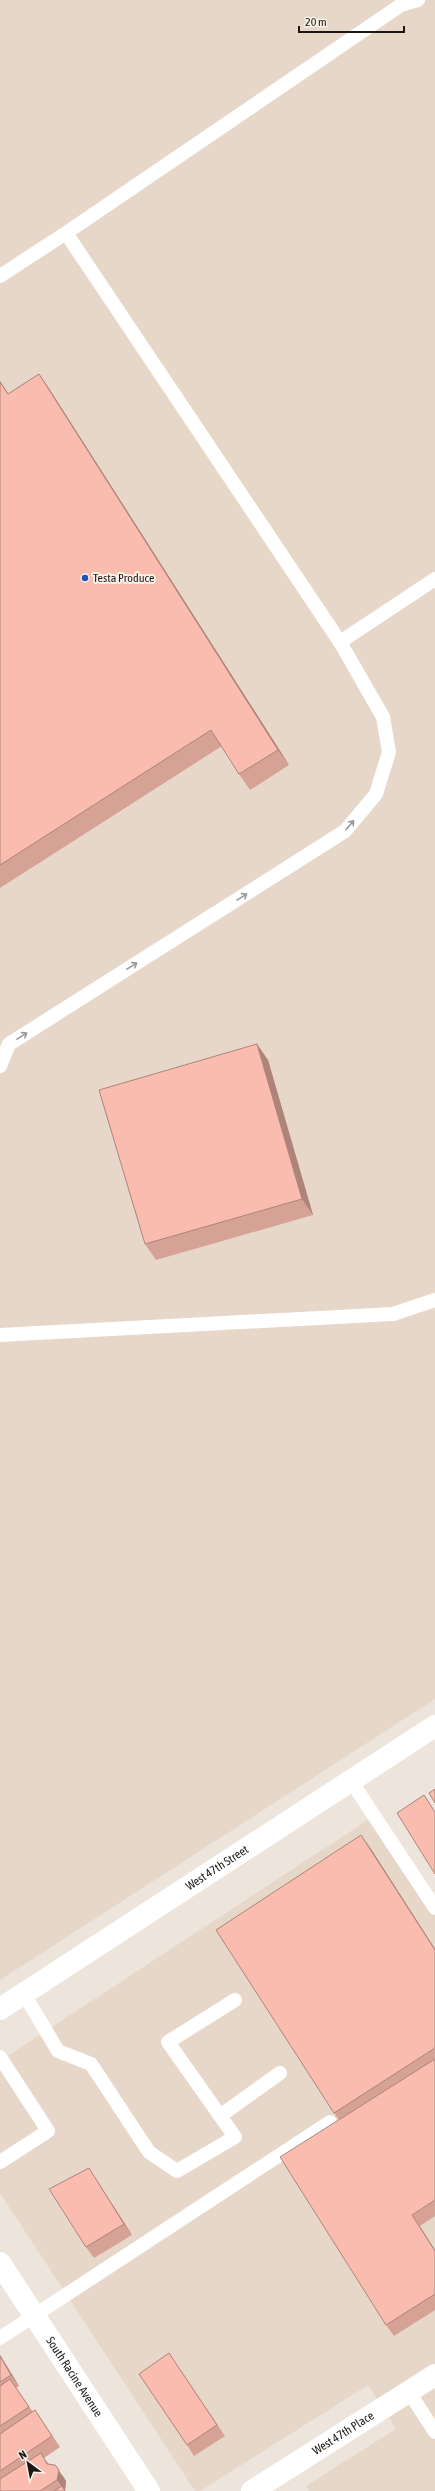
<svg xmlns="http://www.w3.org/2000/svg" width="435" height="2491" font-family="'Asap Condensed',sans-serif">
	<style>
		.built { fill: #e6d7c9 }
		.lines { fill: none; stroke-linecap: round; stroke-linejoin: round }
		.lane { stroke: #fff; stroke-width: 14 }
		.street { stroke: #fff; stroke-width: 22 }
		.secondary { stroke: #fff; stroke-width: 22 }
		.wall { fill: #d6a296 }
		.shaded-wall { fill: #ae847a }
		.building { fill: #f9bcae; stroke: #ae847a }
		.oneway { stroke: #989795 }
		.poi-dot { fill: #2251be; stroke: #fbf1e8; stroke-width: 1.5 }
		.labels { text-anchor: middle; stroke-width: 4; stroke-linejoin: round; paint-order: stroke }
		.poi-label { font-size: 12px; fill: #1a1714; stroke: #fbf1e8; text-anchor: start }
		.street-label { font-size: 12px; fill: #1a1714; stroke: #fbf1e8 }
	</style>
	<rect width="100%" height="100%" fill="#ede4db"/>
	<path class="built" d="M0,0H435V1699L0,1980Z
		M374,1816L435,1908V2491H309L306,2486L396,2429L368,2385L200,2491H195L0,2193V2061Z"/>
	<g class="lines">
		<path class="lane" d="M66,233L401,5L418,0
			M0,276L66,233L340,642L383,717L389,752L376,794L345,831L9,1044L0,1066
			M340,642L435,579
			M0,1335L393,1314L435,1300
			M351,1781L435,1908
			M24,1994L58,2051L91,2064L149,2152L177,2171L235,2137L168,2042L235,2000
			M0,2057L48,2131L0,2162
			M220,2116L280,2073
			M0,2338L330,2122
			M409,2392L435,2432"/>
		<path class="street" id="s1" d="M252,2491L435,2375"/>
		<g class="secondary">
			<path id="s2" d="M0,2009L435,1726"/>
			<path id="s3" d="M0,2263L149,2491"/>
		</g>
	</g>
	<path class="wall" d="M39,374L50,390L289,765L250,790L239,774L222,746L0,888V381L8,394Z
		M268,1060L313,1215L156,1260L145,1244Z
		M371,1849L435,1949V2216L420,2226L435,2250V2310L394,2336L386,2325L339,2120L334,2113Z
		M96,2179L132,2235L94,2258L86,2247Z
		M0,2355L19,2386L16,2388L33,2412L35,2410L60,2447L44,2458L49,2464L63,2476L66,2481L65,2491H0Z
		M177,2365L225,2436L194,2456L187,2445Z"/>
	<path class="shaded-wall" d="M39,374L50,390L289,765L278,750Z
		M0,381L19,410L0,382Z
		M257,1044L268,1060L313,1215L302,1199Z
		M361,1835L371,1849L435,1949V1950Z
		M89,2168L96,2179L132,2235L124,2224Z
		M412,2215L435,2250V2251Z
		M0,2355L19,2386L11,2375L0,2356Z
		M55,2465L66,2481L65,2491L57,2480Z"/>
	<path class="building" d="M39,374L278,750L239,774L211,730L0,865V382L8,394Z
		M257,1044L302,1199L145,1244L99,1090Z
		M435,1789V1803L429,1793Z
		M424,1795L435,1812V1874L397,1813Z
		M361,1835L435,1950V2048L334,2113L216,1930Z
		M435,2059V2200L412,2215L435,2251V2294L386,2325L280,2157Z
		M89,2168L124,2224L86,2247L49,2189Z
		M169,2353L217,2425L187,2445L139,2374Z
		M0,2356L11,2375L0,2382Z
		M10,2379L29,2407L0,2426V2386Z
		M35,2410L52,2436L0,2471V2434Z
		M41,2453L47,2464L55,2465L59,2470L57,2480L40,2491H0V2479Z
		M62,2486L65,2491H54Z"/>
	<defs><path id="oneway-shaft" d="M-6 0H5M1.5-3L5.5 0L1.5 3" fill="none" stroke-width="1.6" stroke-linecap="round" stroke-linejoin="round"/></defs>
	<g class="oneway">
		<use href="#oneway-shaft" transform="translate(350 825) rotate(-50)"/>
		<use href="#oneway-shaft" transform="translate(242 897) rotate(-32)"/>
		<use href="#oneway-shaft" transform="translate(132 966) rotate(-32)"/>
		<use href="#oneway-shaft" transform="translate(22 1036) rotate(-32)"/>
	</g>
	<circle class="poi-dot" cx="85" cy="578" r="4"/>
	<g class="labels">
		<g class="poi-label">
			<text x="93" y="582">Testa Produce</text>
		</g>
		<g class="street-label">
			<text dy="4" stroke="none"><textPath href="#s2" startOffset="259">West 47th Street</textPath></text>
			<text dy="4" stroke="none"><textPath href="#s3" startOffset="136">South Racine Avenue</textPath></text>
			<text dy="4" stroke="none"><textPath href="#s1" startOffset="108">West 47th Place</textPath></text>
		</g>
	</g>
	<g transform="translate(28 2463) rotate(328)" stroke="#fbf1e8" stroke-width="3" paint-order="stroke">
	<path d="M0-3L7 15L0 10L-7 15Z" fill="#1a1714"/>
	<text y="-6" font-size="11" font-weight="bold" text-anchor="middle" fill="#1a1714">N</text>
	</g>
	<path d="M299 26v6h105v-6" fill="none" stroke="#1a1714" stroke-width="2"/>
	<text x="305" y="26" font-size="12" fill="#1a1714" stroke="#fbf1e8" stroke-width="3" paint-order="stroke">20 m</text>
</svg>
